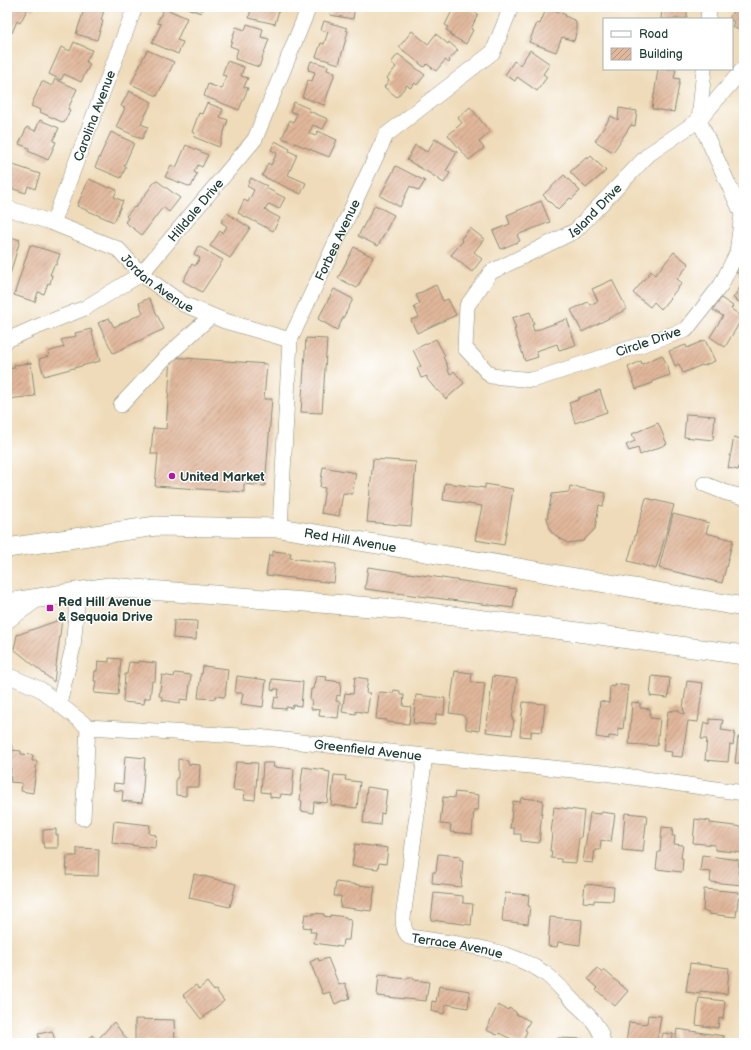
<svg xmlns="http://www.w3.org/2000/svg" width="751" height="1050" font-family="'Balsamiq Sans',sans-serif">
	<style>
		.building { fill: url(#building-hatch) }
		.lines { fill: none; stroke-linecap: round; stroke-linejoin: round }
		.minor-casing { stroke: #878c76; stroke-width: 16 }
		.major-casing { stroke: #878c76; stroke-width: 20 }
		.minor { stroke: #fff; stroke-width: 15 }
		.major { stroke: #fff; stroke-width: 19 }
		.poi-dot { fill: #b5179e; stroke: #fff; stroke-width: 1.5 }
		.labels { text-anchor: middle; stroke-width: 3; stroke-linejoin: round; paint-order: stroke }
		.street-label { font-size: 13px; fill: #1f3d34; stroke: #fff }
		.poi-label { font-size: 13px; font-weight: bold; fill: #1f3d34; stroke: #fff; text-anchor: start }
	</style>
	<defs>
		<pattern id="building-hatch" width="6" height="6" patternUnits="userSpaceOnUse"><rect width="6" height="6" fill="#e1b79b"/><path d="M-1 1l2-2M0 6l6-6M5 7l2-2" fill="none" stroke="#b6967f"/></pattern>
	</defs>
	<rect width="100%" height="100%" fill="#fff"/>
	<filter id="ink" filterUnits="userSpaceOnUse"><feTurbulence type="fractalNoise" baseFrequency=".025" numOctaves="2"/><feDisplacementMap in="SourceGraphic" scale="8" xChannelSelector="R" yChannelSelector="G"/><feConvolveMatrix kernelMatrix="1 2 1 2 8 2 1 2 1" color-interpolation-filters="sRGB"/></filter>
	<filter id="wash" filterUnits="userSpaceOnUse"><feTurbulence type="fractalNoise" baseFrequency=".012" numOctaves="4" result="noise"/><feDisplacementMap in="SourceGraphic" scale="16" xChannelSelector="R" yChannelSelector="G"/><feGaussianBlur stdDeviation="0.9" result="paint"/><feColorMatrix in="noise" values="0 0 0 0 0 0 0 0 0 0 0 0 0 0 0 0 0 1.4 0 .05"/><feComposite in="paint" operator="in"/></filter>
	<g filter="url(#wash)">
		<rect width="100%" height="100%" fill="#efdbb9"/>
		<g id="blocks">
			<path class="building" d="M7,7H34L33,10L28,8L20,23L17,21L12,33L7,31Z
				M85,7H105L101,20L103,21L97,40L76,34Z
				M184,7H203L201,13Z
				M246,7H277L276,9L279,10L275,24L249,18L251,9Z
				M331,7H355L353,19L330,15Z
				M454,7H465L478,14L471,29L473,30L466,44L450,35L451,33L446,30L448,27L445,25Z
				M547,7L566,15L565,16L576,21V33L574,41L562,37L556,52L529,42L537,23L540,24Z
				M735,7H744V32L732,27L734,22L732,21V19H729Z
				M164,8L187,18L177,40L183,42L178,54L152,43L161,24L157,23Z
				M662,8L687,10V18H686V19H661Z
				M324,21L347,28L346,30L348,31L339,64L316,57L321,43L324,44L328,32L321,30Z
				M247,24L263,29L261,37L269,39L259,67L235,59L238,49L230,46L236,27L245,30Z
				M412,31L428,44L436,34L448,44L449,42L458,50L449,60L450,61L449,63L445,60L436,71L427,64L424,67L399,47Z
				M74,42L92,50L86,62L90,64L81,82L64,74L61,80L49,74L61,47L70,51Z
				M147,50L174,62L163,86H162L157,96L131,84Z
				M530,50L550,64L543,74L547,77L537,91L517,77L515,81L505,75L514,61L520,65Z
				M398,54L425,75L417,85L415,83L410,88L407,85L397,97L384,87L389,81L387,78L396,67L391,63Z
				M227,61L244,67L241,76L248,78L244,87L248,88L239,110L204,96L208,84L222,89L226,76L222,75Z
				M311,61L328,66L327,70L335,73L324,105L302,97L308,80L312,81L315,72L308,70Z
				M658,69H676L674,78L680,79L674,112L652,109Z
				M55,79L77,89L68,109L70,110L64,123L40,112L41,110L31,106L42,81L52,86Z
				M129,91L152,102L141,124L148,127L142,139L116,127L125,108L121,106Z
				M294,102L310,109L309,111L328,119L323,129L313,125L309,133L315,136L318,131L337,140L329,157L282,138L290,120L293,122L297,114L290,111Z
				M207,103L223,109L220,117L228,120L219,147L194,137L195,133L192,132L199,113L202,114Z
				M470,107L490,132L479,142L484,148L469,160L448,135L462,123L458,118Z
				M619,108L637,111L635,126L631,125L613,152L595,141L611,116L618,120Z
				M40,120L59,128L53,141L56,142L48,160L28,151L29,148L19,144L27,127L35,131Z
				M111,132L134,143L124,166L126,167L121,178L95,167Z
				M435,139L457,152L446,171L450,173L444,183L439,180V179L407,160L415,145L427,152Z
				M275,141L290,149L289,151L297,155L288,175L306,183L301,194L262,176L268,163L271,165L277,153L271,150Z
				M186,145L208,155L202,167L198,165L194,172L197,174L191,187L165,177L171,165L176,168Z
				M591,156L606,171L586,188L570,172L587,157L588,159Z
				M7,163L40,174L35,189L28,186L26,193L7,187Z
				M396,166L425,181L419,191L410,186L400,207L380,196Z
				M564,175L580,191L572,199L570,198L558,210L543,195Z
				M251,178L267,186L266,188L285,198L279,209L269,204L265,210L280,218L273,231L238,213L244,200L248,202L254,190L247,186Z
				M89,179L109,188L110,187L117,190L114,197L123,201L114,222L77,206Z
				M156,180L180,198L169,212L163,207L142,235L125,222L128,218L126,216L134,207L135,208Z
				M541,201L550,222L517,235L520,241L501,249L493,231L510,224L507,215Z
				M375,205L394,215L378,246L358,236Z
				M227,213L250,228L230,258L210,246L220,231L223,233L227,226L221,222Z
				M470,228L484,239L474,252L482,259L472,272L451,255L463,241L461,239Z
				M7,236L20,240L9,278L7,277Z
				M30,245L60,254L56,265H54L50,275H52L50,284L48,283L44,294L38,292L35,302L14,295Z
				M198,246L223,260L202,292L183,281L192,264L195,266L200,258L194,254Z
				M354,247L373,257L357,288L338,278Z
				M674,252L689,264L677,279L682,283L661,309L654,302L650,307L633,293L651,271L655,275Z
				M744,260V276L736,272Z
				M612,280L627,309L582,332L571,310L588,302L590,305L598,301L592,289Z
				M744,281V305L733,298Z
				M436,285L443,301L448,299L456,315L417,333L411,320L419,317L414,307L420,304L416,295Z
				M334,289L353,299L337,330L318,319Z
				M149,298L164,329L113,353L98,323L109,318L114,327L143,313L139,303Z
				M721,298L733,306L731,309L743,317L725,347L710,337L723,316L713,310Z
				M530,312L534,324L532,325L534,331L567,319L576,345L559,350L557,344L536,351L538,357L525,361L514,329H516L512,318Z
				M91,329L100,361L44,376L39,359L49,356L48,352L64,347L61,340L76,336L75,333Z
				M306,338L327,339L322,413L301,412Z
				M436,339L445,356L443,357L447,365L449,373L451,374L454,371L464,383L446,399L438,390L437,391L427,379V376L421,378L417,368L421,366L413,350Z
				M705,340L715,361L703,366L702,365L683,373L679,364L675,366L669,351L686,345L687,348Z
				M662,355L667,365L670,375L653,381V383L636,389L628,367L641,361L642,364Z
				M171,357L267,364L264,399H272L265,486L244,484V492L155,486L158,454H151L153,428L166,429Z
				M31,363L35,396L7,399V369L15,368L14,365Z
				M600,390L607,412L575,423L569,403L578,400V398Z
				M686,414L715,416L713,440L684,437Z
				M658,423L667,444L640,455L638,448L629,451L626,445L635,441L632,434Z
				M734,437L744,440V464L740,463L738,470L728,468Z
				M373,459L416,462L411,526L367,522Z
				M323,467L356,473L352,494L343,493L339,516L321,513L325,488L320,487Z
				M445,483L485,488V484L513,489L504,545L475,540L482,506L443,500Z
				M570,486L606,493L603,506L599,505L595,529L583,541L567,543L551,532L547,518L552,494L569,492Z
				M646,498L674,505L656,569L628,561Z
				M673,514L709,523L706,533L733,540L722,583L659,568Z
				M273,551L291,553L290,558L336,564L334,583L266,575L269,555L273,556Z
				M368,567L516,589L513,608L365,589Z
				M62,619L54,682L14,649L17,635Z
				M174,620L197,621L196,640L173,638Z
				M109,658L121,659L118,695L94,693L96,681H94L95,671H97L98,661L109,662Z
				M138,661L156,663L155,681H152L150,698H145L144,704L123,702L125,674H127L129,662L138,663Z
				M203,666L228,669L225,697L215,696V699L198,698L201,673L202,674Z
				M455,671L472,673L471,682L485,683L479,731L466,729V719L463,715L449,713Z
				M175,673L191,675L188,700L180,699V703L162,700V697L159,696L162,675L174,677Z
				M237,676L266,680L263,707L241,704L243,693H235Z
				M316,676L327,677L326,680L341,682L340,696L337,695L336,701L340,702L338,718L319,716L320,710L311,709L312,700H310L311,689H313Z
				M493,676L517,679L512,720H514L512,735L486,732Z
				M652,676L670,678L668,698L650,696Z
				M355,677L368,679L366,693H370L367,713L356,711V714L342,712L345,693L353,694Z
				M272,679L303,682L301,706L293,705L292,708L286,707V709L273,708L275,697L278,698L279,689H274V691L271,690Z
				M687,681L703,683L698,722L688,721L682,757L671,756L672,752L663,751L668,711H672L673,710H679V713L685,714L683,708Z
				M614,684L628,686L623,729L618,728V737L609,736V739L596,737L600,701L609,703L610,686L614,687Z
				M394,690L400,691V695H404L403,706L411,707L409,724L387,722V720L376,719L379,692L393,693Z
				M416,695L445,698L444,715L436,714L435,725L413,723Z
				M523,702L545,704L542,732L531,731V737L520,736Z
				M632,702L640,703V708L650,709V718L660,719L657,746L629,744Z
				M710,719L723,720L721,730L735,732L733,745L730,744L728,762L705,760L707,739H701L704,722L710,724Z
				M738,737L744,738V764L735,763Z
				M7,742H10L9,746H12V750L21,751V754L33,755L32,761H37L33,793L21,791L22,783L10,782L11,768L7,767Z
				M125,756L145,758L142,803L122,801L123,791L113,790L114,783L123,784Z
				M178,759L188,760V764L200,765L199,787H186V796L176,795V778H178Z
				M236,762L258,763L255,800L244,799L245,791L233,790Z
				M263,763H274L273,767L294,769L292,795L281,794L280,798L270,797V793L261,792Z
				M303,767L325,770V771L330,772L327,803L314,802L313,813L301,811L302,801L300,800L301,791L300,790Z
				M334,775L346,776L345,780L360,782L357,808L331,805Z
				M367,787L387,790L384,814L381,813L380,825L363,823Z
				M455,792L479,795L478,810H474L472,834L450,832L451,825L440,824L443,797L454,798Z
				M521,798L543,800L539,843L521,841V834H514V828H510L513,801L520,802Z
				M554,807L584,811L581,838H579L576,863L561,862V859L551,858L552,851H550L552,833H551Z
				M602,812L615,814L611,842L601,840L600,850H595L593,863L583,862L590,813L601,814Z
				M625,813L647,815L643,852L622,850Z
				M695,819L710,821V823L743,827L742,841H744V853L715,850V845L693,843Z
				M114,821L150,825L149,834L156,835L155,848L112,843Z
				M662,827L673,828L672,836H675L674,844L683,845L681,858H683L682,872L656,869L658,852H660Z
				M56,829V835H58V848H44L43,842V830Z
				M355,844L388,848L386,864L379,863L378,869L352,866Z
				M77,848L99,849L98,876L66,875L67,856H77Z
				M438,854L460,856V860H463L461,887L434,884L435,883H432L433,872H436Z
				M702,855L739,860L738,873L743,874L742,885L710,882L711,872L700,871Z
				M194,874L236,884L230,907L189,898Z
				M336,882L375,887L371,911L340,907L341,896H334Z
				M585,884L614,887L613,901L594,900V903L583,902Z
				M704,889L739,892L736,917L709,914V912L703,911Z
				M434,893L463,896V903L473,904L471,925L431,920Z
				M505,893L529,895L528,906H530L528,924L502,921Z
				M313,913L324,914V916L330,917V915L346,917V919L351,920L349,940H343L342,947L314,943L316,932H310L311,928L303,927L305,914L313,915Z
				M550,917L582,920L580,945L558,942L557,947L548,946Z
				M318,958L319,961L328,958L339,985L345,983L350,998L335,1004L330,992L323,994L310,962Z
				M690,963L729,968L727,994L700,991V994L686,992Z
				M597,968L602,973L604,970L628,991L615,1006L596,990L598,988L588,979Z
				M379,974L389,975L390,977L407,979L408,977H413L414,980L429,982L426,1001L377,996Z
				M207,982L214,991L216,990L224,1001L201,1019L183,995L196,985L199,989Z
				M439,986L470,991L468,1008L446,1004L444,1014L431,1011L432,1001L436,1002Z
				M699,998L725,1001L723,1019L719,1018L718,1028L696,1025Z
				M498,1005L508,1010L509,1008L516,1012V1014L530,1021L525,1030L527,1031L522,1043H519L499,1033L497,1035L486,1030Z
				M648,1015L661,1016L657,1043H626L629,1022L647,1024Z
				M135,1019L174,1020L175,1041H135Z
				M114,1022L128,1041L126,1043H86L92,1035L97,1042L100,1039L99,1038Z
				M677,1029L724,1036L722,1043H675Z
				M52,1031L56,1043H39L40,1042L38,1034Z
				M663,1033L673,1034L672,1043H661Z
				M558,1038L584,1039V1043H558Z"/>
		</g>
	</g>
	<g filter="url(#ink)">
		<use href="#blocks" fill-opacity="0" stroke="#878c76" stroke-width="1"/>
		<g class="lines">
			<g class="minor-casing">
				<g id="minor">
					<path d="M708,19L709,7"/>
					<path id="s1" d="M704,69L699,120L742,214L737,253L721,285L686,330L533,380L491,376L465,348L467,306L491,272L575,231L649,154L699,120L744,68"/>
					<path id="s2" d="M7,208L53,223L118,249L141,274L183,304L225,321L290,340"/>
					<path id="s3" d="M53,223L135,7"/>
					<path id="s4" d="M7,340L34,328L85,308L141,274L255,139L309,7"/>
					<path d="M121,405L163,360L211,316"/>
					<path d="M704,484L727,493L744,497"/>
					<path id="s5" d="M280,528L290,340L386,135L493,52L511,7"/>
					<path id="s6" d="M7,675L40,689L88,727L257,737L425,756L604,773L744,793"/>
					<path d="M59,704L73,647L78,592"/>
					<path id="s7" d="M425,756L403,918C403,926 404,931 409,937C456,944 506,947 546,974C555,981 567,995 576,1004C588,1015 601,1026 603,1043"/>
					<path d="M83,818L88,727"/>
				</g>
			</g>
			<g class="major-casing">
				<g id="major">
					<path id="s8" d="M7,548L156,526L280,528L425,552L744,607"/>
					<path d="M7,603L109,587L398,609L556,629L744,655"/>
					<path d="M7,619L32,601"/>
				</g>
			</g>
			<use href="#minor" class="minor"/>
			<use href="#major" class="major"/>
		</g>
	</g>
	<g class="poi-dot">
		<circle cx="172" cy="476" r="4"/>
		<rect x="46" y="604" width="8" height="8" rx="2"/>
	</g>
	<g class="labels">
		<g class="street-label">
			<text dy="5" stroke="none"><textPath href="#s3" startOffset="115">Carolina Avenue</textPath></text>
			<text dy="5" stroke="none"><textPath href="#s1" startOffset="734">Island Drive</textPath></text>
			<text dy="5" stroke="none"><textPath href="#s4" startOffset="234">Hilldale Drive</textPath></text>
			<text dy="5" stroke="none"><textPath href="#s5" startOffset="299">Forbes Avenue</textPath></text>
			<text dy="5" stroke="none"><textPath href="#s2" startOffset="171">Jordan Avenue</textPath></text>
			<text transform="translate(648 341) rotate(-19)" y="5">Circle Drive</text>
			<text dy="5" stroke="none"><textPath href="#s8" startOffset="346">Red Hill Avenue</textPath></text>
			<text dy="5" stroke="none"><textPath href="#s6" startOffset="378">Greenfield Avenue</textPath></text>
			<text dy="5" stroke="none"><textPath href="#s7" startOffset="233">Terrace Avenue</textPath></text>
		</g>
		<g class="poi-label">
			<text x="180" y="481">United Market</text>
			<text x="58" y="606">Red Hill Avenue<tspan x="58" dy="15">&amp; Sequoia Drive</tspan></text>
		</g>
	</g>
	<rect width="751" height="1050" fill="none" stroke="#fff" stroke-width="24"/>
	<rect x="603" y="18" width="130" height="52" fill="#ffffff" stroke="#a5b1ae"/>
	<rect x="611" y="31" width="20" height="6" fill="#ffffff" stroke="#a5b1ae"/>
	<text x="639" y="38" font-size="12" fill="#1f3d34">Road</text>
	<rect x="611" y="48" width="20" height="12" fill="url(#building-hatch)" stroke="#a5b1ae"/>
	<text x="639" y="58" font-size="12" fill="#1f3d34">Building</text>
</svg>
